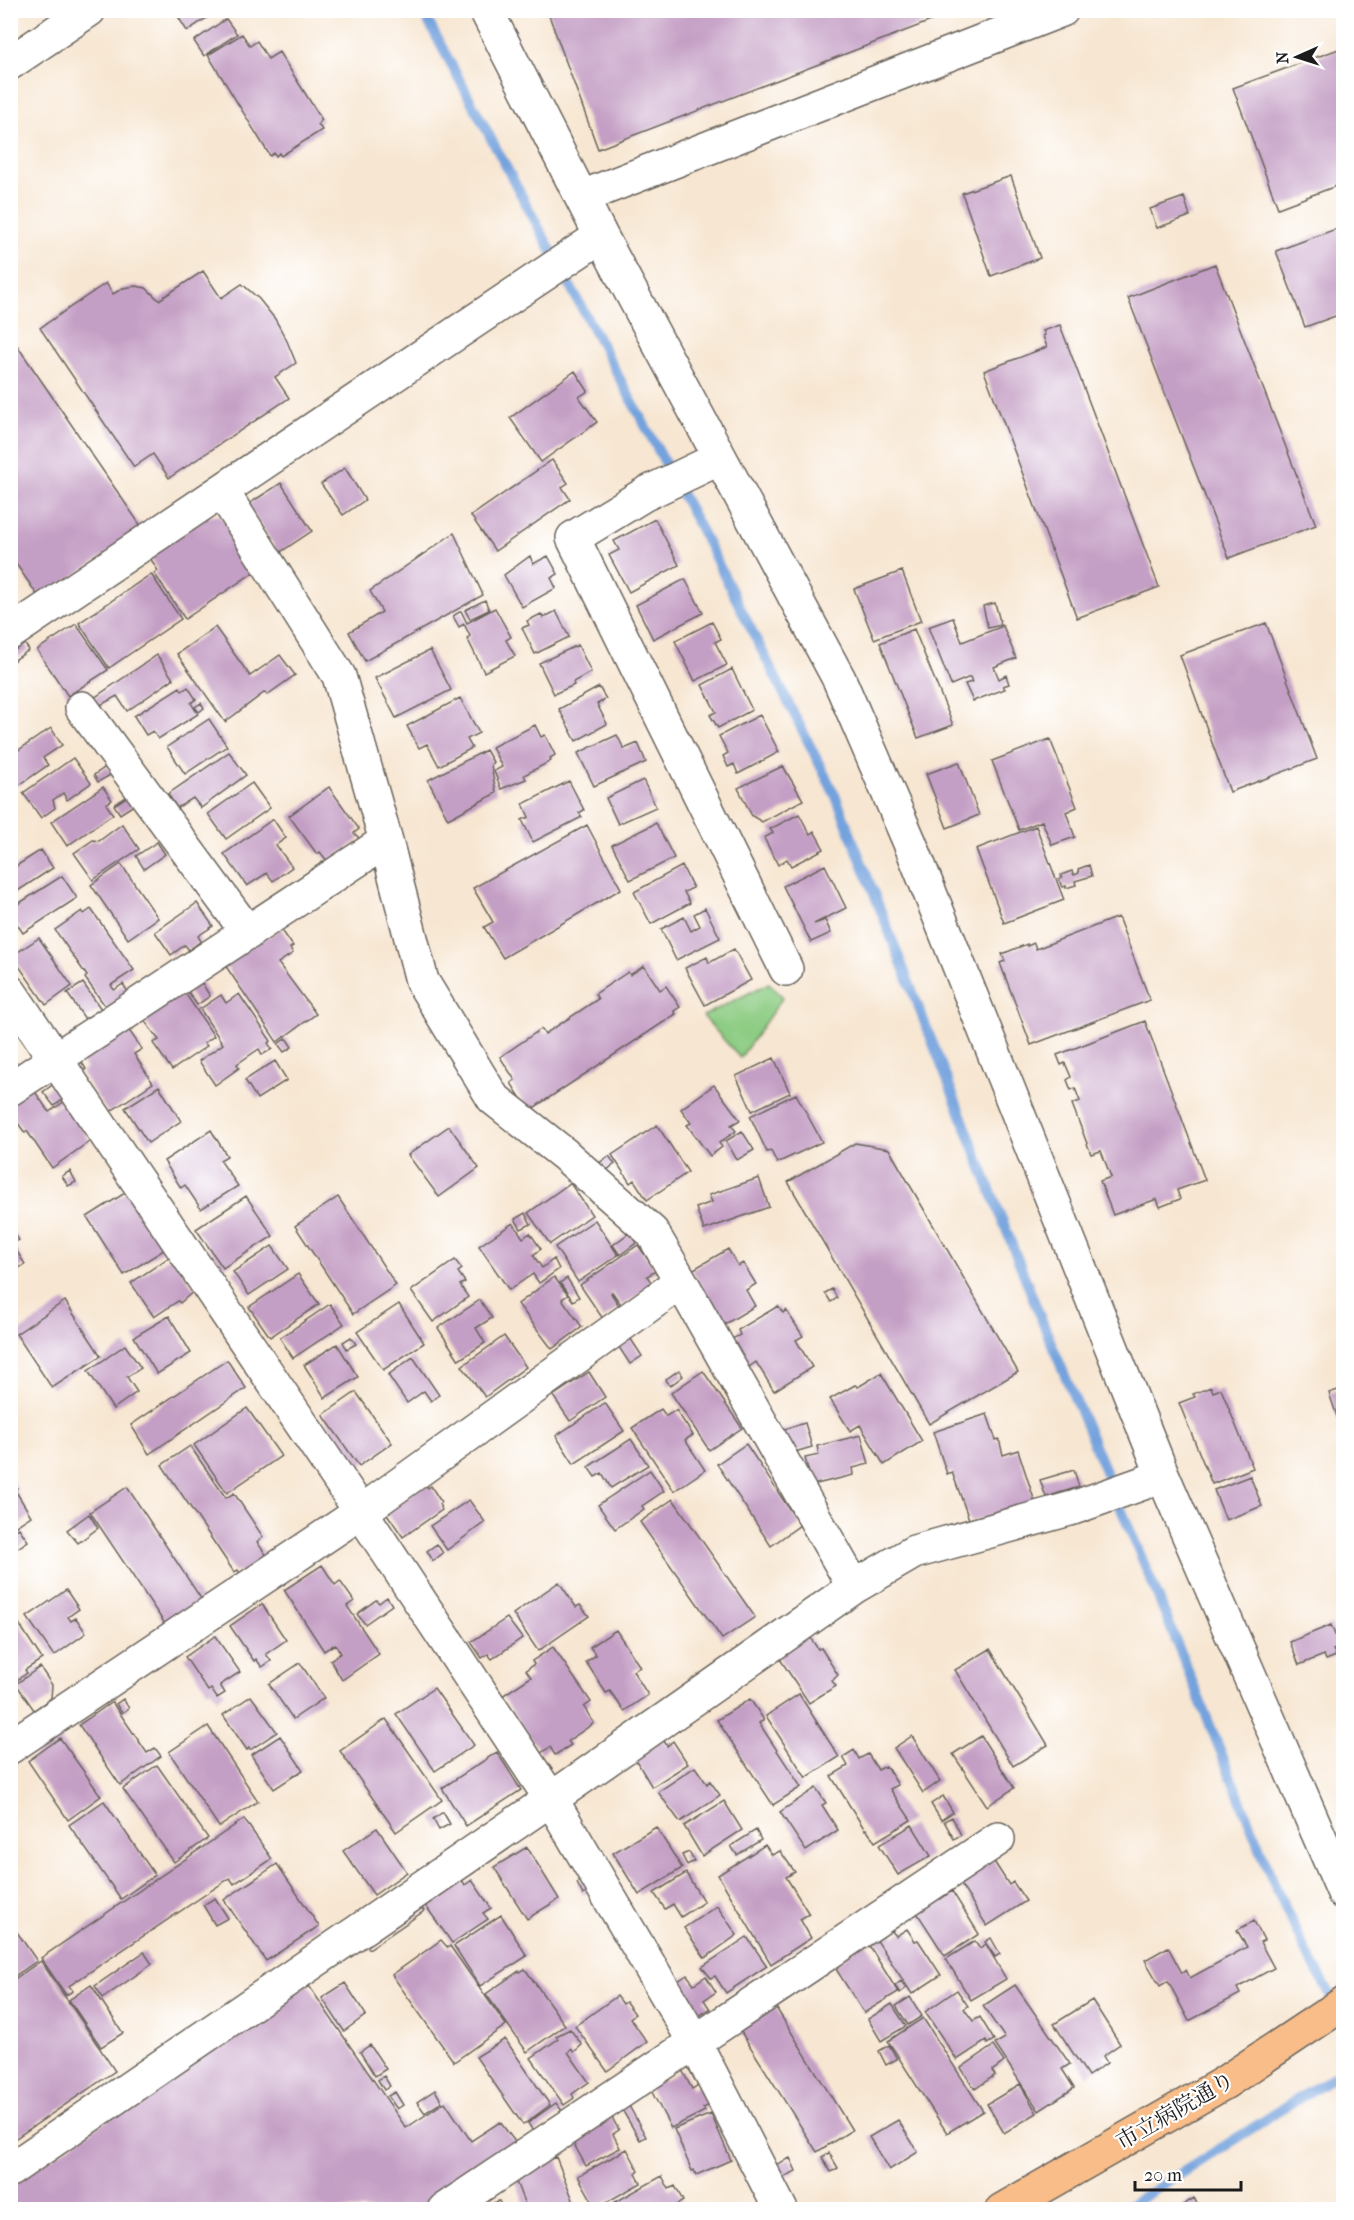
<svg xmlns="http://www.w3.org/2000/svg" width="1354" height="2220" font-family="'IM FELL French Canon','Noto Serif JP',serif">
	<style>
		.green { fill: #8dcc83; stroke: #547450; stroke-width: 1.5 }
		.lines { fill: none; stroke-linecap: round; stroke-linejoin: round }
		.stream { stroke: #73a2dd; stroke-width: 10 }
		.building { fill: #c49fc5 }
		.minor-casing { stroke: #69635b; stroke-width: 36 }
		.major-casing { stroke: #69635b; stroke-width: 36 }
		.minor { stroke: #fff; stroke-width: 33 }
		.major { stroke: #f8bd89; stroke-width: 33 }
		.labels { text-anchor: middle; stroke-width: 4.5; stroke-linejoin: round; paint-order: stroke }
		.street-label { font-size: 22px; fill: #1c1c1c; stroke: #fff }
	</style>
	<rect width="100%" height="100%" fill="#fff"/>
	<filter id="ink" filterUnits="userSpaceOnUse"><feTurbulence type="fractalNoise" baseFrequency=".0167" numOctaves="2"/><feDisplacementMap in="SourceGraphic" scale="12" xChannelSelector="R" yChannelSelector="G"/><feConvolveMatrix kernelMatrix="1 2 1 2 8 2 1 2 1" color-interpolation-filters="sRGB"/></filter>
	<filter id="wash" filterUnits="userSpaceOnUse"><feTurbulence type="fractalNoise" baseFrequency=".008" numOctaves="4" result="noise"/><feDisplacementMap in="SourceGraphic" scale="24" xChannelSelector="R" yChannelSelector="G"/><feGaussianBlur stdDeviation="1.35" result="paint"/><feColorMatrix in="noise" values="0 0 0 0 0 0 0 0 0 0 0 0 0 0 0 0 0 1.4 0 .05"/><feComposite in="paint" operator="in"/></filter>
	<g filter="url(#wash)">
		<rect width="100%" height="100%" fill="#f7e6d1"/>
		<path class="green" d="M769,983L783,997L740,1058L703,1016Z"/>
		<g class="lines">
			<path class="stream" d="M422,10L701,530L836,797L1042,1321L1159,1599L1273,1881L1304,1948L1336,2004
				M1123,2210L1344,2070"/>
		</g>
		<g id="blocks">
			<path class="building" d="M174,10H219L187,31Z
				M547,10H957V11L598,149Z
				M226,19L237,34L204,56L194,41Z
				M242,34L250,46L257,41L268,59L279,52L322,120L318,124L322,130L281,156L279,153L276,156L274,153L270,156L208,55Z
				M1344,47V174L1341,175L1344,183L1278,208L1233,88Z
				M1011,176L1040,258L991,276L962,193Z
				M1184,197L1190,216L1157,228L1150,209Z
				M1344,226V313L1305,327L1276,251Z
				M1215,264L1316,525L1229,558L1128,298Z
				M203,271L221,298L242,284L259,299L275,319L287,341L296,363L275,377L289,398L169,478L153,454L134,467L40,328L106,283L113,294L123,288L136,286L146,288L159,300Z
				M1060,325L1159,587L1077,618L984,371L1047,347L1043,336L1045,335L1043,331Z
				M16,344L143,529L40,599L10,555V348Z
				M575,371L588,391L579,397L597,422L541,462L510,418Z
				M552,460L568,483L562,487L570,499L495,551L471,516Z
				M345,468L365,500L343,515L321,484Z
				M281,483L312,531L279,553L247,505Z
				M220,515L257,570L185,619L154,573L158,571L149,556L205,517Z
				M655,519L679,565L629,592L609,555L619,550L614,541Z
				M454,533L483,595L365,661L349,632L382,612L370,591Z
				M530,556L533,564L548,556L558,574L551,578L556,588L522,607L504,575Z
				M902,571L921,621L874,639L854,589Z
				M151,574L181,619L109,668L79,623Z
				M685,579L703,613L653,639L636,605Z
				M485,600L489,610L470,619L465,610Z
				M995,603L1001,625L988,628L983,606Z
				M495,608L511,637L506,640L515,656L484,672L467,638L470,636L464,624L459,627L453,616L461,611L467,623Z
				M556,611L569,637L535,654L522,628L529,625L527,621L541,614L543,618Z
				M953,618L962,642L1003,626L1016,658L994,667L999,679L1006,675L1009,684L1003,686L1005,689L973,701L965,684L972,682L970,677L951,685L928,627Z
				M712,622L721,639L715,642L727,665L695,681L675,641Z
				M1266,623L1317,759L1230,792L1180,655Z
				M76,624L108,670L68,696L37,650Z
				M215,627L250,676L280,655L295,675L267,695L265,692L225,722L177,654Z
				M914,629L953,725L918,738L880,643Z
				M22,640L29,650L10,663V648Z
				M578,645L591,672L573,682L574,685L554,694L539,663Z
				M430,650L451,690L396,718L375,678Z
				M157,655L173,679L127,711L117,696L99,706L94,698Z
				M732,669L752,710L718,728L710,715L716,712L702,685Z
				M180,687L182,691L188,687L196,699L191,703L198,714L158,739L153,731L146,735L134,716Z
				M599,687L606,699L597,704L607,724L576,741L559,709Z
				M460,698L479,733L467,739L472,748L439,766L427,744L419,748L407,726Z
				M201,703L204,708L199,712L195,707Z
				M760,715L779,752L738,774L734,764L728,767L723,756L728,753L719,736Z
				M209,719L227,746L185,774L167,747Z
				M535,725L541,737L545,735L555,755L550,758L551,761L524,775L526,779L501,789L494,771L502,767L492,747Z
				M51,728L62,745L43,758L48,765L18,786L10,776V756Z
				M617,735L624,749L638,743L646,762L594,786L578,753Z
				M1050,739L1077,807L1066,812L1075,837L1052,845L1042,821L1019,830L992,761Z
				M486,750L493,762L491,765L496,793L448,819L428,780Z
				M229,752L246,775L201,808L193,798L177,808L168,794Z
				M73,758L91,783L67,800L63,793L53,800L55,808L41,818L23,793Z
				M959,762L979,815L947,828L926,774Z
				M107,766L112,774L98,782L94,775Z
				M783,766L803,800L762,822L752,816L738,788Z
				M643,780L656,807L618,824L606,798Z
				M569,781L584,810L579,813L582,817L533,842L522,820L529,817L523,804Z
				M252,783L270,808L226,839L208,814Z
				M103,787L112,800L106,804L113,814L67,846L51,822Z
				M329,787L359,829L354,833L360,839L328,862L320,852L317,854L289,816Z
				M131,794L137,803L120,814L114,805Z
				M799,814L810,834L814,831L824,849L791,866L787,859L778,865L764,838L773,833L770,829Z
				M273,819L286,838L276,845L292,867L273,881L267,873L247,886L224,854Z
				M656,823L674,858L630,880L612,845Z
				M122,824L139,849L93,880L74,853L93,840L99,841Z
				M587,825L621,889L503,958L484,927L493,922L473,888Z
				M1036,826L1064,900L1004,923L976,849Z
				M157,842L165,854L144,869L136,856Z
				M41,850L53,868L10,896V870Z
				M121,864L158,918L128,939L91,885Z
				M825,865L846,908L814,924L825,920L831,933L811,942L783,886Z
				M1089,865L1092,876L1075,881L1076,885L1066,888V886L1062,887L1059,879L1062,878L1061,875L1072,871L1074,875L1079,873L1078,869Z
				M682,866L693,888L684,892L690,903L651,924L634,892Z
				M62,876L77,898L23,933L10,914V909Z
				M197,903L213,926L198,936L201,941L189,950L185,945L171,955L155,932Z
				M705,908L720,938L676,960L661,929L684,917L691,931L700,926L694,914Z
				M91,909L134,970L111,985L114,990L123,984L129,994L108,1010L85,978L87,976L55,930L82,911L84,914Z
				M1118,917L1150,1000L1031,1045L1000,963L1005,961L1002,954L1027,944V946L1034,943L1036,949Z
				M281,929L293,946L290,948L293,953L278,963L316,1014L277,1042L223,962Z
				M39,938L72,986L46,1005L12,956Z
				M734,949L751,980L705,1005L685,968L707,957L709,963Z
				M644,966L660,990L666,986L680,1007L674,1011L676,1014L529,1111L511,1083L515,1080L500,1057L541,1029L545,1034L598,999L595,994L628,972L630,975Z
				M198,977L210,996L197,1005L184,986Z
				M83,983L101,1009L85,1019L67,993Z
				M185,993L214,1036L204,1043L207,1046L172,1070L153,1043L159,1040L143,1019L175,996L177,999Z
				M239,994L271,1041L268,1043L272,1049L262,1055L259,1049L237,1064L239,1068L215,1085L199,1061L223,1044L200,1009L221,995L226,1003Z
				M1145,1021L1205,1180L1177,1190L1180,1199L1160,1207L1157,1199L1113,1215L1100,1181L1111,1177L1101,1151L1091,1154L1072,1104L1080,1101L1075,1088L1071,1090L1067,1080L1071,1077L1065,1063L1061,1065L1057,1055Z
				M126,1026L142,1049L134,1054L153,1083L108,1113L81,1072L86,1069L79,1058Z
				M286,1038L292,1047L284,1052L278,1044Z
				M774,1058L790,1093L752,1111L736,1076Z
				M275,1061L287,1080L257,1099L245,1080Z
				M59,1080L70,1094L54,1106L43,1092Z
				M714,1085L740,1120L731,1125L736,1131L719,1143L722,1147L710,1156L687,1125L691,1123L681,1109Z
				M31,1086L49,1112L68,1099L83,1122L79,1124L90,1141L52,1168L27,1131L25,1133L10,1112V1100Z
				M159,1086L181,1121L148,1143L125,1108Z
				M796,1094L822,1142L777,1163L771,1151L767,1152L750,1116Z
				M657,1125L688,1172L647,1200L634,1180L630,1183L612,1155Z
				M449,1126L479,1168L439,1197L408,1155Z
				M211,1130L227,1156L220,1160L238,1186L201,1209L185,1185L181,1188L164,1161Z
				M742,1131L754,1150L737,1160L726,1141Z
				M855,1143L889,1149L1018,1372L929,1424L788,1182Z
				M609,1156L615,1164L604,1172L598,1164Z
				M70,1171L76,1182L68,1186L62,1176Z
				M759,1178L769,1207L704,1230L696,1208L712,1202L709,1195Z
				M570,1183L592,1215L550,1244L528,1213Z
				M128,1191L167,1248L124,1275L87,1217Z
				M246,1196L273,1236L223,1268L196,1229Z
				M338,1197L396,1285L353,1314L295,1226Z
				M525,1213L531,1224L521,1229L515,1219Z
				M595,1220L618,1255L578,1282L555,1247Z
				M513,1223L523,1238L530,1233L541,1249L533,1255L542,1268L554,1259L559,1269L539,1283L533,1274L509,1290L479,1246Z
				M10,1227L19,1240L12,1244L25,1264L10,1274Z
				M629,1233L636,1243L620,1255L613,1245Z
				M638,1245L656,1271L647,1276L653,1285L622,1306L612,1292L611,1293L620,1307L603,1319L580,1285Z
				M272,1246L288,1269L249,1295L233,1272Z
				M728,1249L738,1266L743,1263L756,1284L746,1290L755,1306L722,1326L692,1270Z
				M171,1256L195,1290L180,1303L178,1301L154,1317L131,1283Z
				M455,1260L462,1269L458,1272L465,1282L460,1285L468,1297L433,1322L411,1291Z
				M298,1274L319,1304L270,1337L249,1307Z
				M554,1277L568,1295L562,1299L582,1327L552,1349L518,1304Z
				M567,1278L579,1297L573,1301L560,1283Z
				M832,1289L837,1298L831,1302L825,1293Z
				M480,1300L492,1318L476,1328L485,1343L459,1360L438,1328Z
				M65,1301L101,1356L52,1388L16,1334Z
				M330,1304L344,1324L293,1358L280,1338Z
				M399,1304L424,1343L383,1370L357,1332Z
				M778,1306L783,1313L786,1310L803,1336L796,1340L812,1367L774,1391L756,1362L749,1367L732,1339L740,1335L738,1330Z
				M169,1316L191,1353L157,1374L134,1337Z
				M627,1333L642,1356L630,1364L615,1341Z
				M504,1336L526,1367L485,1397L462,1366Z
				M351,1337L356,1344L347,1349L343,1342Z
				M337,1344L358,1377L325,1398L304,1365Z
				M125,1345L141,1368L127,1377L137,1392L113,1409L88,1371Z
				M413,1357L439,1395L431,1401L424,1391L407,1403L388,1375Z
				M227,1360L246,1388L149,1454L131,1425Z
				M679,1370L683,1376L670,1386L665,1380Z
				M703,1371L742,1428L709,1450L671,1393Z
				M589,1372L605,1397L570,1421L553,1396Z
				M881,1373L922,1441L884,1465L860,1425L850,1431L830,1399L855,1385L858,1387Z
				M1211,1387L1213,1392L1221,1389L1253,1468L1212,1484L1179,1403L1195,1397L1193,1394Z
				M1344,1388V1434H1343L1329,1393Z
				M356,1392L392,1443L359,1466L323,1415Z
				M605,1403L624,1431L574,1464L556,1436Z
				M247,1408L281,1456L227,1493L194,1445Z
				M661,1409L666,1416L676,1410L693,1435L685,1440L705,1470L674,1491L632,1428Z
				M987,1414L996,1440L999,1439L1003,1455L1018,1450L1035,1502L970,1522L952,1472L947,1474L933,1432Z
				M805,1423L812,1447L788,1454L781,1430Z
				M861,1435L869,1464L853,1468L854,1475L812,1485L805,1458L819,1455L817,1446Z
				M631,1439L648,1465L611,1488L602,1473L595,1477L588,1467Z
				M746,1444L800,1525L771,1546L717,1464Z
				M190,1446L226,1498L234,1493L263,1537L257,1542L269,1559L242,1577L238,1570L234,1572L162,1465Z
				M650,1470L664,1491L642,1506L644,1509L615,1529L598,1505Z
				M1074,1470L1079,1487L1046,1497L1040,1480Z
				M1250,1476L1262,1506L1226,1520L1214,1490Z
				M10,1478L17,1488L15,1490L31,1516L10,1530Z
				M426,1484L428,1488L431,1486L441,1502L439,1504L442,1510L403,1537L385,1511Z
				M127,1487L204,1603L167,1627L90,1512Z
				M673,1499L755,1617L722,1639L640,1522Z
				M469,1500L485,1522L447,1550L430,1526Z
				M89,1514L98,1528L78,1543L67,1530Z
				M19,1528L28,1541L10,1553V1533Z
				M437,1544L443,1553L433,1561L427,1551Z
				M322,1565L335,1585L340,1581L354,1601L347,1606L379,1654L342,1680L330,1660L341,1653L335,1644L324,1651L284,1590Z
				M559,1582L576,1607L580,1605L589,1616L538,1651L513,1614Z
				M66,1590L79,1609L68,1617L71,1621L76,1618L86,1633L54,1656L27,1617Z
				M387,1597L392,1605L365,1624L357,1614L376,1600L379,1603Z
				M262,1604L286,1640L266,1654L271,1661L262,1667L256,1659L254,1661L230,1626Z
				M10,1610L42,1659L25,1670L27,1673L14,1682L10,1677Z
				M507,1618L522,1638L492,1659L488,1654L482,1658L471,1642Z
				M1331,1625L1340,1647L1333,1650L1336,1656L1326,1660L1324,1655L1299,1665L1290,1642Z
				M616,1630L640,1667L633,1671L648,1695L624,1711L610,1691L606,1693L586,1662L596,1655L590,1647Z
				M807,1633L818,1649L821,1648L838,1675L832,1681L836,1686L809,1703L776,1653Z
				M215,1636L240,1672L220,1685L225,1693L217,1698L211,1689L208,1691L185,1657Z
				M553,1647L591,1702L584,1707L594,1723L568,1741L571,1745L555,1755L550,1747L541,1753L502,1696L531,1677L526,1670L534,1664L532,1661Z
				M990,1649L1048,1745L1013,1766L955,1670Z
				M300,1663L324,1698L293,1719L269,1684Z
				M40,1667L52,1685L51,1698L34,1710L16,1684Z
				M434,1688L474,1745L435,1771L396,1714Z
				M799,1694L839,1757L806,1778L766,1716Z
				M251,1696L277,1732L250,1750L249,1748L247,1750L223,1715Z
				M123,1699L129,1708L122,1713L116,1704Z
				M750,1699L764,1720L759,1723L801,1787L773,1805L717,1720Z
				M112,1702L147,1753L155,1748L161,1756L120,1785L79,1725Z
				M386,1719L442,1800L396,1832L340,1751Z
				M208,1726L258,1801L219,1827L169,1752Z
				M660,1734L667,1746L673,1741L688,1764L652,1787L631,1752Z
				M280,1736L303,1770L274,1789L251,1755Z
				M912,1736L940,1781L923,1793L894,1748Z
				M981,1736L1014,1788L987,1806L953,1754Z
				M60,1738L101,1796L68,1820L28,1761Z
				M854,1750L859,1759L868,1754L878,1770L886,1766L898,1785L890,1789L911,1820L875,1842L866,1829L865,1830L831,1776L848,1766L843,1757Z
				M497,1752L521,1790L466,1826L442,1788Z
				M157,1765L208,1838L174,1862L123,1789Z
				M695,1767L707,1784L710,1781L720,1795L680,1822L658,1792Z
				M816,1788L826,1803L822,1805L838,1830L806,1851L780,1812Z
				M943,1796L953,1812L941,1820L931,1804Z
				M104,1801L155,1875L121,1899L69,1825Z
				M724,1801L742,1830L702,1856L684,1826Z
				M443,1812L450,1824L439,1830L433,1819Z
				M952,1817L961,1835L954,1839L944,1821Z
				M244,1819L272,1859L234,1884L230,1878L69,1986L73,1991L66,1995L41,1958Z
				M912,1825L931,1856L898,1875L879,1845Z
				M656,1827L682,1868L639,1895L613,1853Z
				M377,1828L407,1872L374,1895L343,1851Z
				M756,1830L761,1840L737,1855L731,1846Z
				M765,1845L772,1855L780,1851L795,1872L786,1877L809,1914L800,1919L811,1938L771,1964L718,1875Z
				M527,1847L559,1899L527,1919L494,1867Z
				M689,1852L694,1861L687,1865L682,1855Z
				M993,1860L1009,1885L1013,1882L1026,1901L987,1926L959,1882Z
				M277,1864L319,1926L266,1961L224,1900Z
				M686,1873L704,1902L681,1917L673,1904L665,1909L654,1893Z
				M460,1877L465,1885L472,1880L491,1908L483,1913L488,1919L452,1943L423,1902Z
				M585,1879L591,1891L583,1895L577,1883Z
				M944,1890L946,1895L952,1891L979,1934L945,1956L910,1902Z
				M215,1898L228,1918L215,1925L203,1905Z
				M420,1905L424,1911L369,1949L363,1941Z
				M717,1906L737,1935L705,1958L684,1928Z
				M501,1915L527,1956L480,1986L454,1946Z
				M1254,1921L1264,1940L1260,1942L1274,1968L1237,1988L1240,1994L1189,2021L1168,1981L1160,1986L1145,1960L1168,1947L1182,1973L1186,1970L1190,1978L1247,1947L1237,1930Z
				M10,1922L37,1961L10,1979Z
				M907,1929L915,1941L918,1940L941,1975L912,1994L876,1939L891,1930L896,1936Z
				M747,1937L767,1966L726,1993L715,1976L711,1978L702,1967Z
				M991,1938L1000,1954L995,1957L985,1942Z
				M865,1939L898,1992L864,2013L834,1966Z
				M441,1940L448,1948L450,1946L506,2025L454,2062L392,1975Z
				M975,1941L980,1948L986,1944L1006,1979L971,2000L946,1959Z
				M144,1952L152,1964L103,1998L95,1986Z
				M41,1961L115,2071L10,2142V1982Z
				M525,1969L565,2025L527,2052L486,1994L519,1971L520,1972Z
				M687,1975L694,1984L706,1976L716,1992L704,2000L710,2009L694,2019L672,1985Z
				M901,1981L906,1988L900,1993L895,1986Z
				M307,1983L406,2128L445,2102L471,2141L500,2122L516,2143L421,2210H10V2187Z
				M345,1983L366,2015L344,2031L322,1998Z
				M91,1985L123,2033L101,2047L69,2000Z
				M1015,1985L1070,2064L1062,2069L1074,2088L1039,2111L995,2044L1005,2038L983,2006Z
				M957,1990L968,2006L964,2009L973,2021L980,2017L994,2040L987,2044L986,2041L957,2060L925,2012Z
				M617,1996L623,2004L626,2002L635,2014L630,2018L647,2042L607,2071L575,2026Z
				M910,1997L922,2016L908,2025L896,2006Z
				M770,1998L852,2130L817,2152L734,2021Z
				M1092,2000L1120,2044L1103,2056L1107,2063L1088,2076L1054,2024Z
				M892,2004L906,2026L881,2041L868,2019Z
				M923,2018L983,2111L947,2133L888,2041Z
				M570,2029L582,2045L574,2052L571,2049L568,2052L589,2082L572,2094L574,2098L564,2105L531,2058L558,2039L556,2036Z
				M505,2039L550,2105L523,2125L476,2057Z
				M370,2045L386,2069L375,2076L360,2052Z
				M889,2045L897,2059L886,2065L879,2051Z
				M993,2046L1004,2062L992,2071L995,2075L975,2089L961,2068Z
				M682,2070L692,2089L699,2085L710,2105L703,2108L705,2111L671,2128L645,2079L663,2081Z
				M384,2076L390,2086L384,2090L378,2080Z
				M1020,2084L1037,2113L1004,2133L987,2104Z
				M435,2090L442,2102L425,2113L417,2102Z
				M395,2092L403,2105L397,2109L388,2096Z
				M556,2103L563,2112L534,2133L528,2123Z
				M628,2104L646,2137L640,2140L621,2108Z
				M607,2109L619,2130L613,2134L620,2148L586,2166L570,2137Z
				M711,2114L731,2160L696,2175L694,2170L692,2171L674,2129Z
				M898,2120L918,2152L889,2170L869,2137Z
				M627,2149L639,2171L636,2174L641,2183L596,2208L578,2176Z
				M829,2153L838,2168L831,2172L822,2157Z
				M556,2157L577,2210H527L513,2174Z
				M790,2158L796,2171L782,2178L775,2165Z
				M662,2176L669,2189L675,2186L683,2201L668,2210H601Z
				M1194,2198L1201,2210H1175Z
				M499,2201L504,2210H482L493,2203Z"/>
		</g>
	</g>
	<g filter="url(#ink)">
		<use href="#blocks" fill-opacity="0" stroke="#69635b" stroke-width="1.5"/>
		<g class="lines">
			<g class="minor-casing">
				<path id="minor" d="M486,10L601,236L839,679L910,843L1163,1476L1344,1893
					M10,63L89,10
					M582,197L1062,10
					M720,458L645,494L573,538L786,969
					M10,633L601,236
					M82,708L248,933
					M10,992L361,1512L551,1799L694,2041L781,2210
					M10,1089L386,841
					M681,1282L854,1587
					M10,1747L361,1512L681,1282L652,1232L564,1154L493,1098L422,981L386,841L339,676L222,491
					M10,2170L551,1799L854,1587L914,1552L1073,1508L1163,1476
					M444,2210L998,1839"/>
			</g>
			<g class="major-casing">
				<path id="major" d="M1002,2210L1224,2083L1344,2003"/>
			</g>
			<use href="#minor" class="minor"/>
			<use href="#major" class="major"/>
		</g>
	</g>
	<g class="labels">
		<g class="street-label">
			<text transform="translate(1175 2110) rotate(-30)" y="8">市立病院通り</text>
		</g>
	</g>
	<rect width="1354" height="2220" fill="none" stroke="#fff" stroke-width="36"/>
	<g transform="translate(1297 57) rotate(267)" stroke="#ffffff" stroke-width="4.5" paint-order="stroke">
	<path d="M0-4.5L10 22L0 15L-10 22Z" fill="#1c1c1c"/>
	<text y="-9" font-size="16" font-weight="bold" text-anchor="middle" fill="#1c1c1c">N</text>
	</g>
	<path d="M1135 2181v9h106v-9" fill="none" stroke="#1c1c1c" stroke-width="3"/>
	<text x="1144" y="2181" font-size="18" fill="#1c1c1c" stroke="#ffffff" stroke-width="4.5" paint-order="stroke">20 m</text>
</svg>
